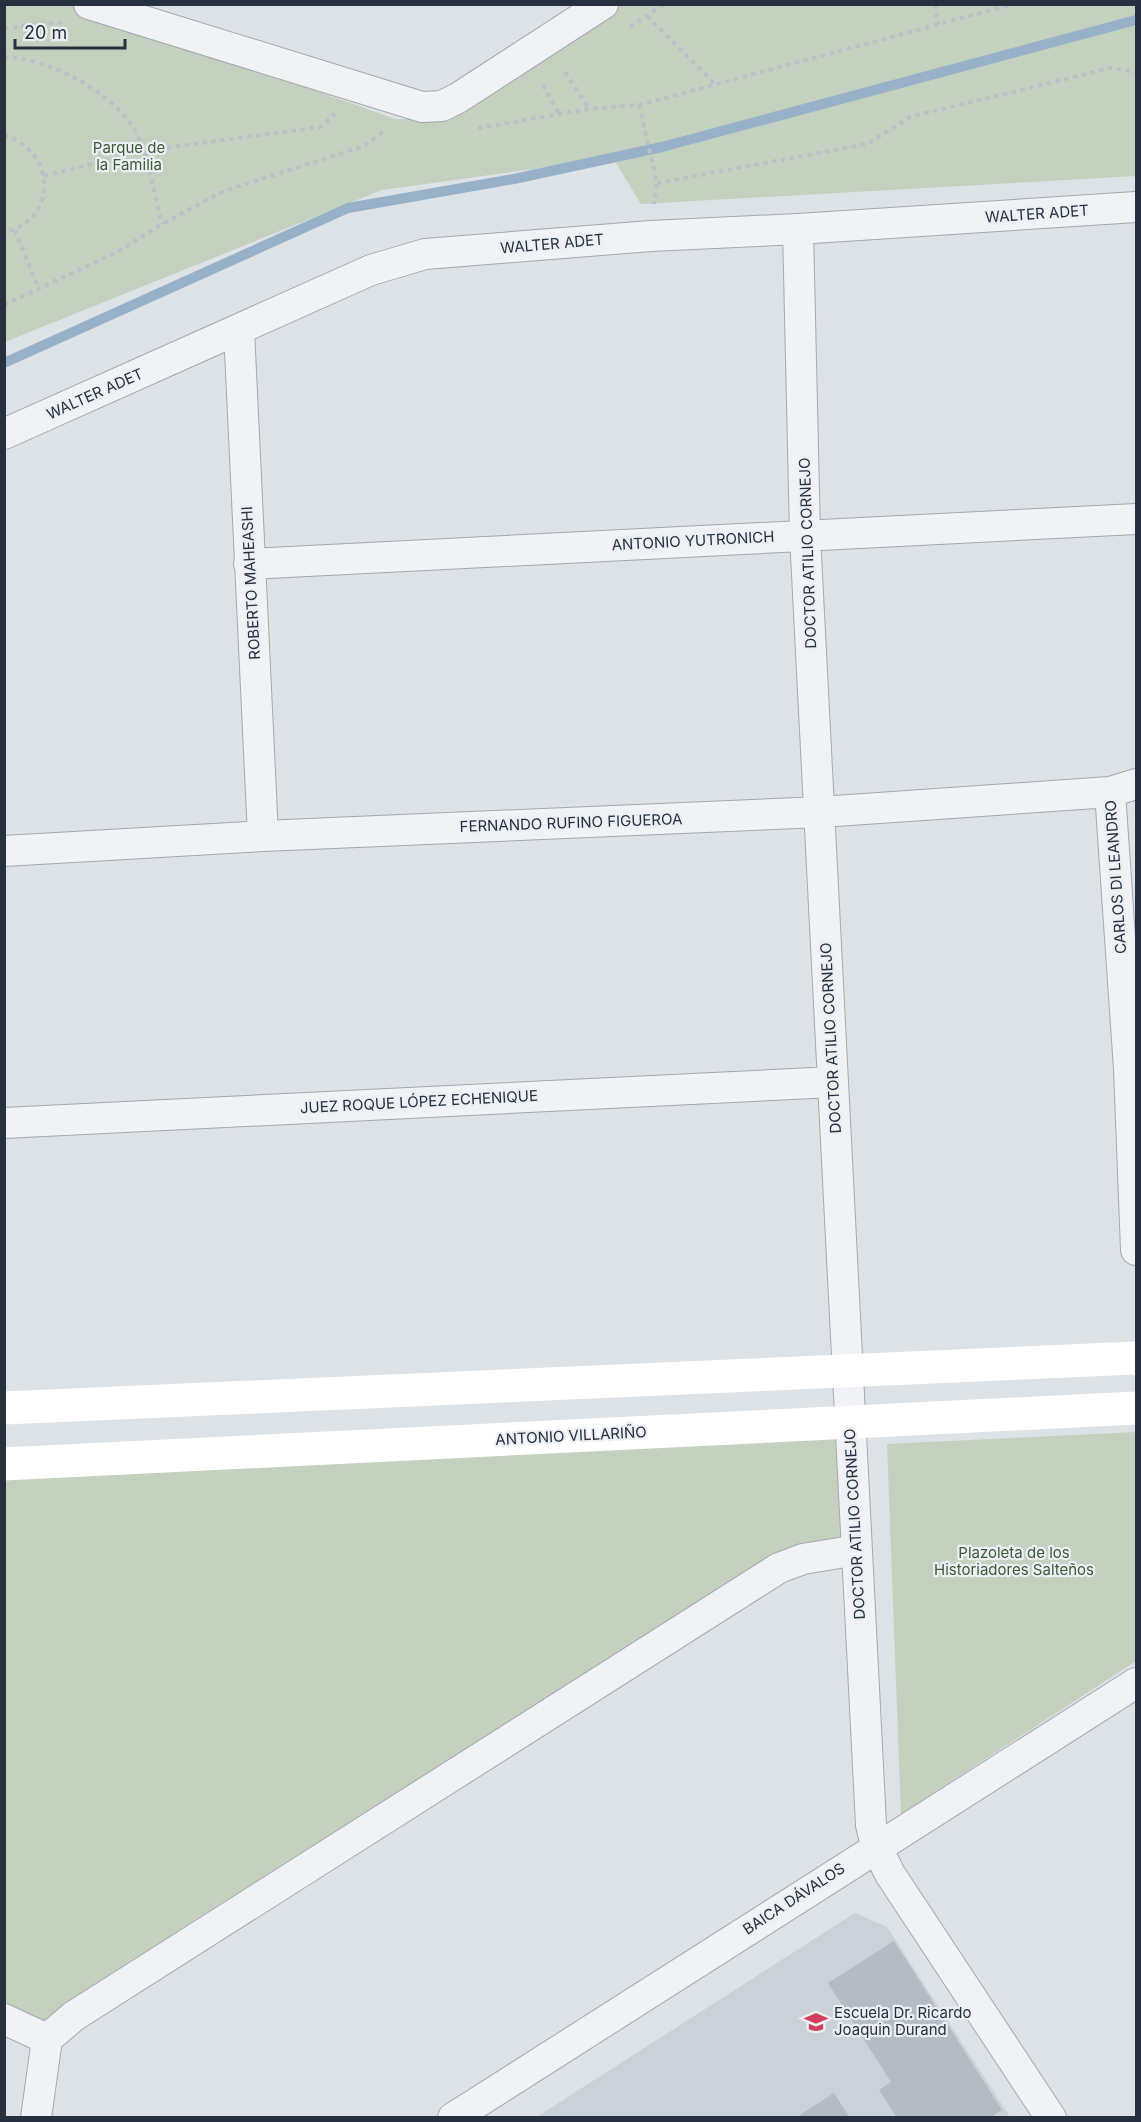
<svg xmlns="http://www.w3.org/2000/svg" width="1141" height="2122" font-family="Inter,sans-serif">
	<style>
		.built { fill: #cbd1d9 }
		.green { fill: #c4d1be }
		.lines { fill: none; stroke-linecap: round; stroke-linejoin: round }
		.stream { stroke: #97b1c9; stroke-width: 10 }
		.building { fill: #b4bbc4 }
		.street-casing { stroke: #a2a9b1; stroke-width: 32 }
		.path { stroke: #bbc0c6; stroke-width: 4; stroke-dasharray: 4.5 4.5; stroke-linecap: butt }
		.street { stroke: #f0f2f6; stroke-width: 30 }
		.secondary { stroke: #fff; stroke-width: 33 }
		.labels { text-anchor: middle; stroke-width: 4.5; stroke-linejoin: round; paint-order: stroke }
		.park-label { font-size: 15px; fill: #3c5a33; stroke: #ecf0f5 }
		.street-label { font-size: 15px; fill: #26303e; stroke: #ecf0f5 }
		.poi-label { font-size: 15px; fill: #26303e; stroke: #ecf0f5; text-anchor: start }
	</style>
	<rect width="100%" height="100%" fill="#dde2e7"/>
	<path class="built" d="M855,1913L887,1927L1010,2117L535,2118Z"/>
	<path class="green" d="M5,5H76L395,119H440L617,5H1136V176L641,204L613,158L382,190L5,342Z
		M849,1423L857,1550L779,1568L47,2039L5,2029L4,1463Z
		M1136,1432V1661L901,1814L887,1444Z"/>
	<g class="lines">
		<path class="stream" d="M4,363L348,208L514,179L662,147L1136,20"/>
	</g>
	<path class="building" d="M894,1941L1002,2110L990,2118H897L879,2090L891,2082L828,1983Z
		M834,2093L850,2118H795Z"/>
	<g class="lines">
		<g class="street-casing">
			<path id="street" d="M89,4L422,107L442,106L458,98L603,4
				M798,229L805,535L871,1825L876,1846L890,1874L1051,2118
				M239,330L263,836
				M4,434L371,270L425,254L651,236L798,229L1136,207
				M249,564L1136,519
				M1110,792L1129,1069L1136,1250
				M4,851L263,836L821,812L1110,792L1136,784
				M4,1123L833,1082
				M4,2019L47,2039
				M36,2118L47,2039L74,2016L779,1568L803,1559L857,1550
				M453,2118L1136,1683"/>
		</g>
		<path class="path" d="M935,4L938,24
			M647,16L716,85
			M630,27L664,4
			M4,29L44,23H63
			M4,57C47,57 110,91 133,127C150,155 153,193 162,224
			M565,72L589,109
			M543,85L559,114
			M1136,96V95
			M639,105L657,183L654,204
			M478,128L589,109L639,105L1014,4
			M4,135C57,151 58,221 4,232
			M44,176L143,151L320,127L335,114
			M657,183L867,144L910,117L1111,68L1136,72
			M15,230L39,290
			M4,305L119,251L162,224L224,191L364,146L384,131"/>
		<use href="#street" class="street"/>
		<path class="secondary" d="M4,1408L1136,1358
			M4,1464L1136,1408"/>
	</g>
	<defs>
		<g id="school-bare" transform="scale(1.8)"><path d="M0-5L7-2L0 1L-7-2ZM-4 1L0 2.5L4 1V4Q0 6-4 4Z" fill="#d13e5b" stroke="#ecf0f5" stroke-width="2.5" paint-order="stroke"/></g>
	</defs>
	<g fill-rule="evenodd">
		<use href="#school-bare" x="816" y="2022"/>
	</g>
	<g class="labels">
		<g class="park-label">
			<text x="129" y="153">Parque de<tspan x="129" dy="17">la Familia</tspan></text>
			<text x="1014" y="1558">Plazoleta de los<tspan x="1014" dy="17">Historiadores Salteños</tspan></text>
		</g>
		<g class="street-label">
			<text transform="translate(1037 214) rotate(-4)" y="5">WALTER ADET</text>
			<text transform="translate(552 244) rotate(-5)" y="5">WALTER ADET</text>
			<text transform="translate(95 394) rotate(-24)" y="5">WALTER ADET</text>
			<text transform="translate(693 541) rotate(-3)" y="5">ANTONIO YUTRONICH</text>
			<text transform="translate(808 553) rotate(-92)" y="5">DOCTOR ATILIO CORNEJO</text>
			<text transform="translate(251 583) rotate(-93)" y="5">ROBERTO MAHEASHI</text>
			<text transform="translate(571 823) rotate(-2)" y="5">FERNANDO RUFINO FIGUEROA</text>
			<text transform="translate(1116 877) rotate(-94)" y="5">CARLOS DI LEANDRO</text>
			<text transform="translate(831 1038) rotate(-93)" y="5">DOCTOR ATILIO CORNEJO</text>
			<text transform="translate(419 1102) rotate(-3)" y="5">JUEZ ROQUE LÓPEZ ECHENIQUE</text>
			<text transform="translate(571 1436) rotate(-3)" y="5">ANTONIO VILLARIÑO</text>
			<text transform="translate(855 1524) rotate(-93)" y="5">DOCTOR ATILIO CORNEJO</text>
			<text transform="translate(794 1899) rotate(-33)" y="5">BAICA DÁVALOS</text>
		</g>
		<g class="poi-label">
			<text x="834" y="2018">Escuela Dr. Ricardo<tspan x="834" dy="17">Joaquin Durand</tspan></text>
		</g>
	</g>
	<rect width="1141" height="2122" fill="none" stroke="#26303e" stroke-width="12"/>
	<path d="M15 39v9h110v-9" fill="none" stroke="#26303e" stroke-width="3"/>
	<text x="24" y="39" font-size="18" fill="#26303e" stroke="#ecf0f5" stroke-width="4.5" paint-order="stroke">20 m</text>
</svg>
